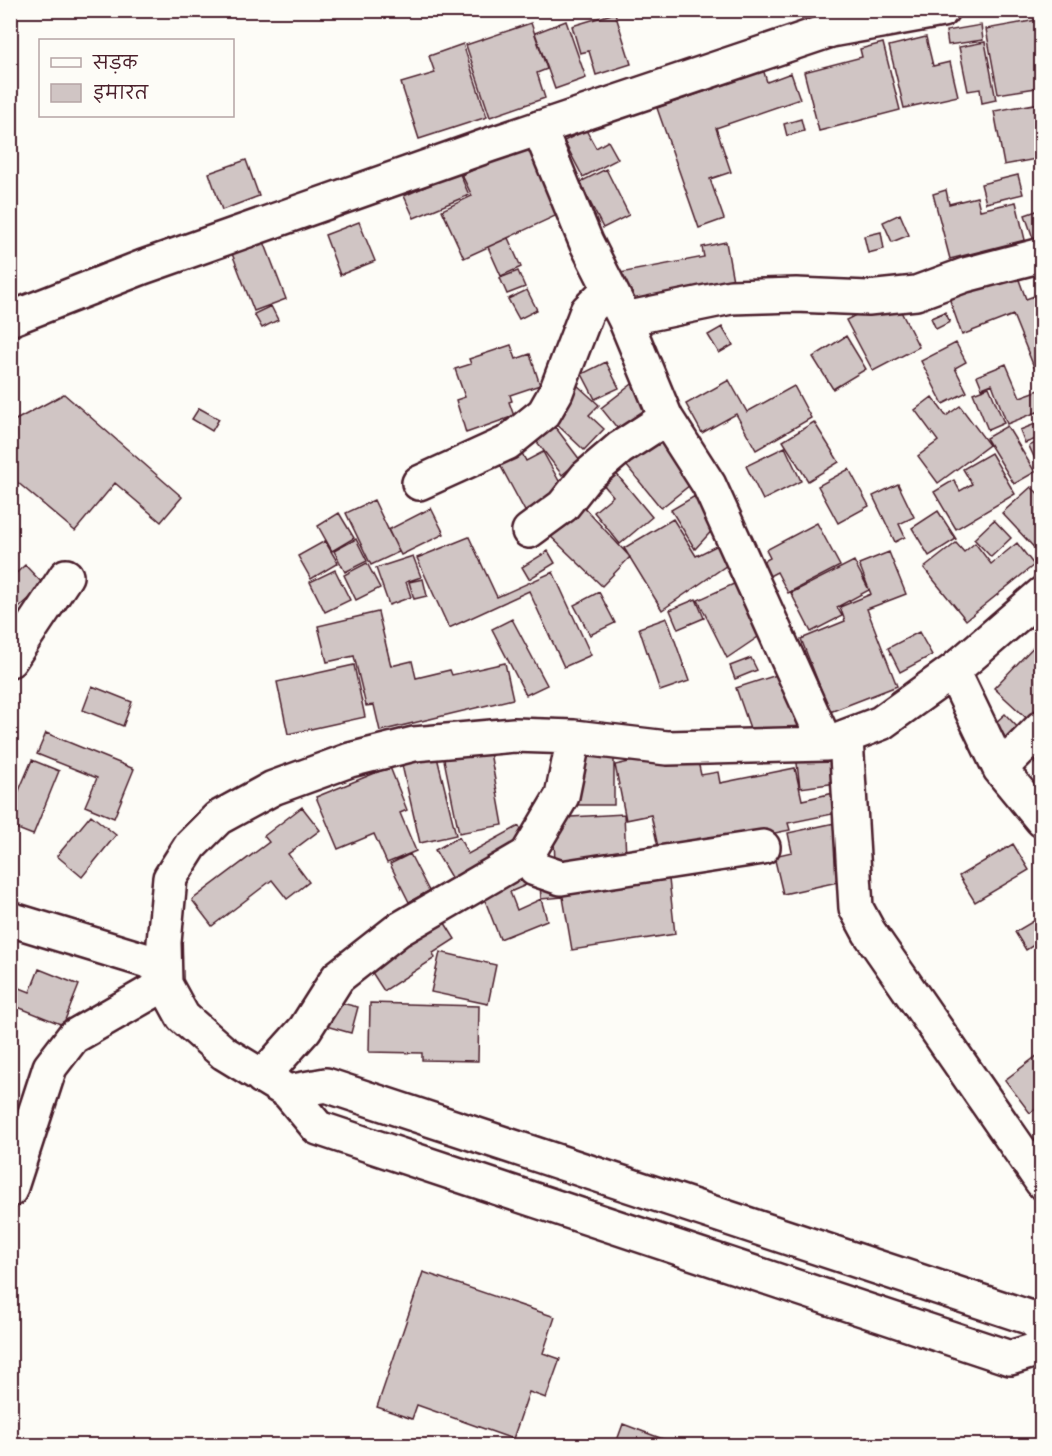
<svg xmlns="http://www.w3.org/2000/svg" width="1052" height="1456" font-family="'Patrick Hand','Playpen Sans Deva',sans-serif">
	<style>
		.building { fill: #d0c5c4; stroke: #4a1f2b; stroke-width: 1.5 }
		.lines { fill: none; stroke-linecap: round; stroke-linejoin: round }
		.minor-casing { stroke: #4a1f2b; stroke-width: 38 }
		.major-casing { stroke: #4a1f2b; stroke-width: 38 }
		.minor { stroke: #fdfcf7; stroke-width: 33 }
		.major { stroke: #fdfcf7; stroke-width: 33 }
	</style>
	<rect width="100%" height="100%" fill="#fdfcf7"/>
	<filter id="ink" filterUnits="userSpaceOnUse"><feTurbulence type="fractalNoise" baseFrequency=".0167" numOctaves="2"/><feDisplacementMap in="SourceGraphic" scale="12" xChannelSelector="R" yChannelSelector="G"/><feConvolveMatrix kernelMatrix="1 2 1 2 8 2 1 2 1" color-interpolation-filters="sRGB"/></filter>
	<g filter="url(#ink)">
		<path class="building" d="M615,13L631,64L596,75L589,51L580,53L572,26Z
			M1042,19V87L998,94L986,29Z
			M566,21L586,78L555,89L535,33Z
			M531,23L547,69L537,73L545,98L490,117L466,45Z
			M981,25L983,40L948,45L946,31Z
			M926,37L933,66L950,62L958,96L904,108L889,46Z
			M985,42L996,100L982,103L980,89L968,91L959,47Z
			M883,43L900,110L819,131L804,72L862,57L860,49Z
			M463,44L487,117L419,139L401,83L435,73L429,56Z
			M763,69L767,82L791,73L800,99L716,128L731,172L710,179L724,219L699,228L657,108L738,80L737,78Z
			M1040,103L1042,158L1004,165L994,111Z
			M801,119L804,131L787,136L784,124Z
			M586,130L596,148L608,141L618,159L583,177L564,141Z
			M534,143L566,211L464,258L442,210L472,196L462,175Z
			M246,160L259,196L222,210L209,173Z
			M606,169L629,215L603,228L580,182Z
			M459,172L469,195L414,218L404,196Z
			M1018,175L1023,194L986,203L981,184Z
			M946,190L949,204L977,197L980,210L1016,202L1025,240L950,259L933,194Z
			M1042,209V235L1033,238L1025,215Z
			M900,214L909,235L892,242L883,222Z
			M359,222L375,261L340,275L325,235Z
			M881,232L884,249L868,253L864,236Z
			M508,238L521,267L501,276L488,247Z
			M263,239L286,299L254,311L231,251Z
			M726,242L735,292L628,312L620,273L704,257L702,247Z
			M518,271L525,287L507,294L500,278Z
			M1018,277L1026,299L1037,295L1042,307V364L1034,367L1013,315L962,335L946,289Z
			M527,290L537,310L519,319L508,299Z
			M893,296L919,347L873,371L846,320Z
			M271,306L278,320L262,328L254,314Z
			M945,312L950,322L936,329L931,318Z
			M722,327L733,345L719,353L708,335Z
			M846,336L866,369L833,389L813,357Z
			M956,343L966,362L955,368L967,392L943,404L921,361Z
			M511,345L516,359L530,354L540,385L510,395L512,401L509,402L514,416L466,433L456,400L465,397L455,369L471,364L469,359Z
			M606,362L619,388L595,399L582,374Z
			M1006,364L1020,397L1042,389V422L1037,412L1007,424L992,384L982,388L977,376Z
			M640,378L660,405L622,434L601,408Z
			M729,380L747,412L794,386L811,418L756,450L736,414L702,433L686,404Z
			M577,385L599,405L589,415L604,429L584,450L548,416Z
			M989,387L1004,423L988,430L973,393Z
			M64,394L182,497L161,522L115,483L75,531L10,476V423Z
			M932,397L946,416L960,406L989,445L938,483L918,456L938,441L915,410Z
			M199,408L219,419L212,431L192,419Z
			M550,420L580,460L562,475L531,434Z
			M814,422L839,462L808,481L783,441Z
			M1038,423L1042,437L1025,443L1020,430Z
			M1007,426L1035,472L1014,484L986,438Z
			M668,436L695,481L661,508L626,465Z
			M1042,440V474L1029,446Z
			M785,447L801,481L763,500L746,466Z
			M521,451L526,461L543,452L565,492L526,513L499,463Z
			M991,453L1015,494L956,529L934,492L954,480L960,491L972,484L963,469Z
			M610,466L652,517L620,544L594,512L613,496L597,477Z
			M849,469L869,506L838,523L818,486Z
			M898,484L914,517L899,524L905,537L895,542L873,496Z
			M1031,487L1042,497V556L1002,513Z
			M695,496L703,511L718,524L695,549L671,510Z
			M374,500L399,552L371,565L346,513Z
			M578,501L630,557L602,586L544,530Z
			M431,508L444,534L401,555L388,530Z
			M938,511L956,539L929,556L912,528Z
			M339,513L354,538L332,551L318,526Z
			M673,519L696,556L718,545L730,563L662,610L624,548Z
			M994,520L1011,538L991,557L974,539Z
			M817,523L840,566L788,593L777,572L756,583L749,569L770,558L766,550Z
			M469,537L497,597L553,572L591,655L564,667L529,591L449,628L417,558Z
			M356,539L367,561L345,572L334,551Z
			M325,541L338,563L311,579L298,556Z
			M956,543L964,552L975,543L991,564L1017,543L1034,565L966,620L924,568Z
			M548,551L555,563L529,579L522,567Z
			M889,552L906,594L867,609L897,686L830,712L801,639L845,621L840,607L871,594L859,564Z
			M413,556L421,577L406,582L411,597L389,605L376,568Z
			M854,561L869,590L837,607L842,616L811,632L791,593Z
			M367,563L380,588L356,600L344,575Z
			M25,565L44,585L10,616V579Z
			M335,570L350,600L325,612L310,582Z
			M423,579L427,596L414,599L409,582Z
			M736,583L761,635L727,658L698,600Z
			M599,592L615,623L590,635L574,605Z
			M696,599L704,618L678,629L670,610Z
			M378,612L391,666L412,661L416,678L450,670L452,675L505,663L513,699L380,731L374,705L366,706L354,656L327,662L318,626Z
			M667,618L689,681L660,691L639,628Z
			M512,619L547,685L526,695L492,629Z
			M919,632L932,655L900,672L888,648Z
			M1042,638V717L1034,725L994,688Z
			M751,658L757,670L735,679L730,666Z
			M354,665L365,717L288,734L277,682Z
			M783,673L801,730L752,734L736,688Z
			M92,686L132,702L123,726L83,710Z
			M1005,714L1021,731L1009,741L994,724Z
			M46,733L134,769L114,818L85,806L97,778L37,754Z
			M1042,733V766L1040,767L1021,753Z
			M488,741L503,825L459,833L442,750Z
			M573,746H614V805H573Z
			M695,748L701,775L718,772L720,783L795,768L802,800L843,791L847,811L788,823L790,830L660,856L651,815L626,820L615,765Z
			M840,750L844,782L800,788L796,755Z
			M437,757L456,835L420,843L402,765Z
			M32,760L59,771L33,835L10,826V812Z
			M390,767L407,810L400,813L416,851L387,863L374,834L338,849L316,797Z
			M302,807L320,830L288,854L309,882L287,899L272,880L212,926L192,900L269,842L264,836Z
			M624,814L626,858L555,862L553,818Z
			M91,815L116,835L82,877L57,856Z
			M835,823L847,880L783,894L774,856L792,852L788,833Z
			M519,826L529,844L456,886L435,850L459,837L468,854Z
			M1013,844L1029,870L975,902L959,876Z
			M410,854L429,891L409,902L390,864Z
			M519,869L526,885L510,892L517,910L541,899L547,920L500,939L479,885Z
			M668,870L675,934L572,950L563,897L541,899L540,882Z
			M438,912L455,939L433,953L435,958L384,991L364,960Z
			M1042,916V940L1026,950L1015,932Z
			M440,952L496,965L488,1004L431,992Z
			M39,969L79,985L63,1025L10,1004V984L30,992Z
			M333,1001L358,1007L351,1033L326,1026Z
			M370,1003L479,1006L478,1061L422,1060V1053L369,1052Z
			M1042,1052V1104L1030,1113L1005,1080Z
			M423,1272L555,1317L543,1353L560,1359L546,1398L529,1392L513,1439L417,1405L412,1419L377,1407Z
			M623,1424L676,1444L675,1446H615Z"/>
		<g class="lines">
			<g class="minor-casing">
				<path id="minor" d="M539,128L586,242L625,319L666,418L709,485L826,744
					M625,319L731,297L796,295L868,298L916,293L965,275L1042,255
					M419,483L507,443L544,413L556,392L587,311L609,289
					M529,531L563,506L586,477L620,448L666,418
					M1042,594L953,671L881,723L826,744L667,748L574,737L514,735L414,744L350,760L273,788L218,818L191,845L170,878L164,942L165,984L183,1017L224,1053L288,1092L318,1128L1010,1358L1042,1348
					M10,660L66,576
					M953,671L1000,769L1042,820
					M846,739L856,908L869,932L1042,1182
					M1000,769L1042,727
					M527,855L535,869L561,878L763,847
					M10,919L164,966
					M262,1077L305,1029L338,977L398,930L527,855L562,796L574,737
					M288,1092L326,1085L1031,1318L1042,1328
					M10,1190L50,1067L73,1037L165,984"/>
			</g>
			<g class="major-casing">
				<path id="major" d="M10,319L143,267L489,145L831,30L942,10"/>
			</g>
			<use href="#minor" class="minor"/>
			<use href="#major" class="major"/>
		</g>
	</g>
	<rect width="1052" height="1456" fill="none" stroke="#fdfcf7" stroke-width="36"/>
	<rect x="18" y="18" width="1016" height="1420" fill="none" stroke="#4a1f2b" stroke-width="2" filter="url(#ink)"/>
	<rect x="39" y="39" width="195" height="78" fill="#fdfcf7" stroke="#b5a4a5" stroke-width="1.5"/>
	<rect x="51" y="58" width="30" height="9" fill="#fdfcf7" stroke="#b5a4a5" stroke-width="1.5"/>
	<text x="93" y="69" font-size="18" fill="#4a1f2b">सड़क</text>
	<rect x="51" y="84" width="30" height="18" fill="#d0c5c4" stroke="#b5a4a5" stroke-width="1.5"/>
	<text x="93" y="99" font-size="18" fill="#4a1f2b">इमारत</text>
</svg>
